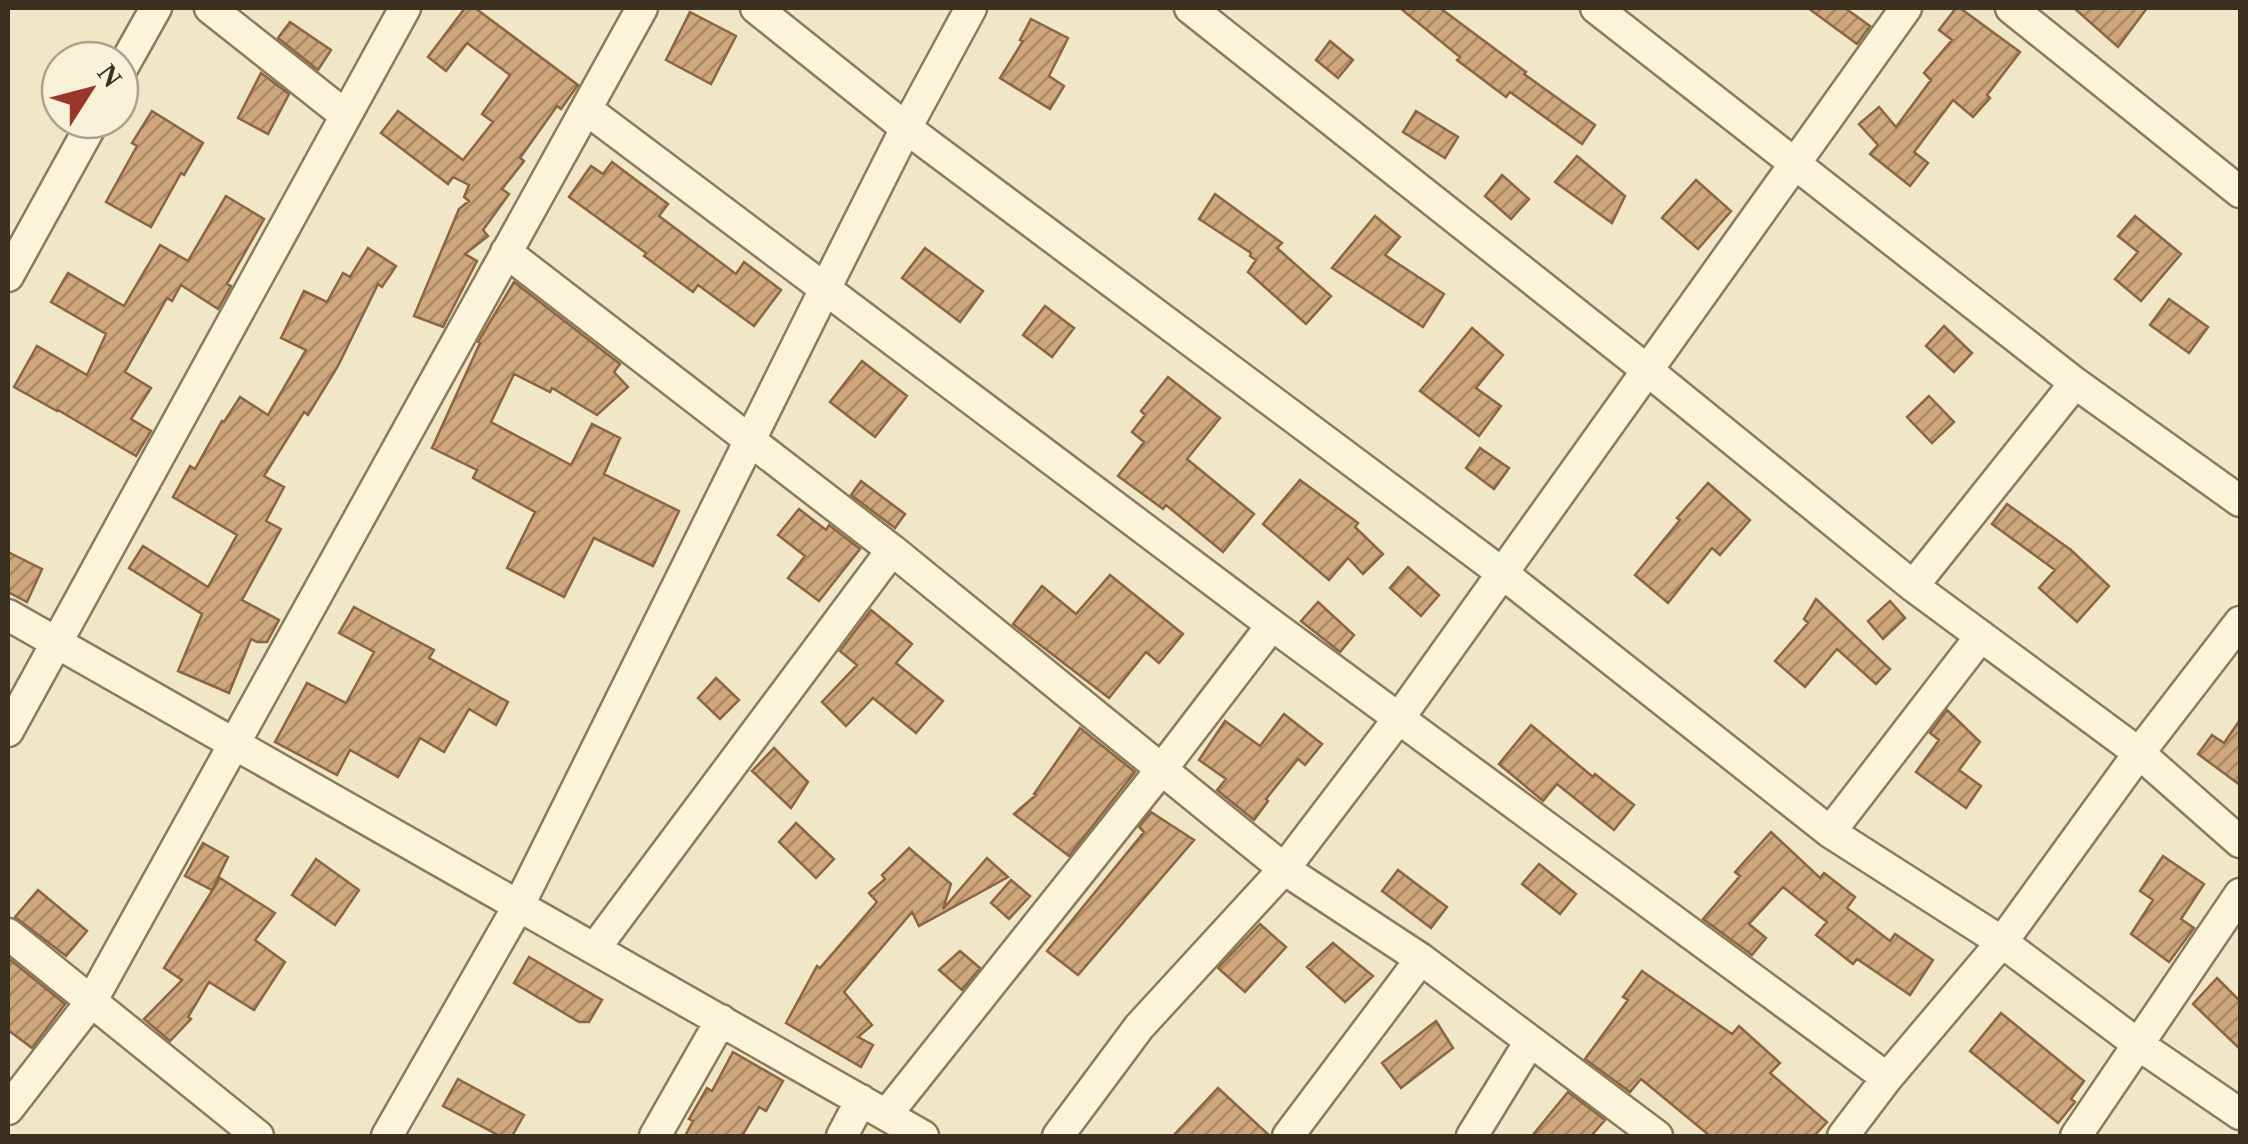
<svg xmlns="http://www.w3.org/2000/svg" width="2248" height="1144" font-family="Georgia,serif">
	<style>
		.building { fill: url(#building-hatch); stroke: #8c6641; stroke-width: 2.5 }
		.lines { fill: none; stroke-linecap: round; stroke-linejoin: round }
		.minor-casing { stroke: #8c7a5c; stroke-width: 35 }
		.minor { stroke: #faf4db; stroke-width: 30 }
	</style>
	<defs>
		<pattern id="building-hatch" width="6" height="6" patternUnits="userSpaceOnUse" patternTransform="scale(2.5)"><rect width="6" height="6" fill="#cea77c"/><path d="M-1 1l2-2M0 6l6-6M5 7l2-2" fill="none" stroke="#a88865"/></pattern>
	</defs>
	<rect width="100%" height="100%" fill="#efe7c7"/>
	<path class="building" d="M465,8H475L578,85L561,109L557,106L520,158L524,161L502,189L509,194L483,230L488,236L465,254L477,261L443,327L414,316L459,209L469,201L464,197L469,185L453,177L448,184L381,133L398,111L463,160L493,122L482,114L510,75L467,43L446,71L428,57Z
		M1400,8H1440L1526,72L1524,74L1595,125L1582,144L1510,92L1506,97L1457,60L1460,57Z
		M1808,8H1845L1870,26L1857,44Z
		M1956,8H1960L2020,52L1987,95L1990,98L1973,117L1953,100L1914,152L1928,163L1910,186L1870,154L1878,145L1859,124L1879,107L1896,127L1931,80L1924,73L1952,40L1939,30Z
		M2074,8H2147L2118,47Z
		M690,12L736,36L711,84L666,60Z
		M1031,19L1068,38L1049,76L1064,86L1050,109L1000,78L1023,41L1020,40Z
		M290,22L331,50L318,70L278,38Z
		M1330,41L1353,60L1338,78L1316,60Z
		M261,73L289,94L268,134L238,118Z
		M152,111L203,143L184,175L181,173L151,227L106,202L137,146L132,143Z
		M1416,111L1458,137L1445,158L1403,132Z
		M1577,156L1625,196L1612,223L1555,182Z
		M612,162L668,204L659,216L736,274L744,262L781,290L754,326L698,285L693,292L644,256L646,253L569,197L591,166L603,174Z
		M1502,175L1529,199L1511,219L1485,196Z
		M1696,180L1731,211L1698,249L1662,218Z
		M1215,194L1282,243L1277,248L1331,296L1306,324L1248,272L1256,260L1250,256L1251,253L1199,219Z
		M226,196L264,219L227,284L231,286L218,309L181,285L172,301L167,298L125,372L151,388L131,419L151,431L136,456L58,410L57,411L14,387L37,346L87,375L106,334L51,302L68,273L124,306L160,245L188,261Z
		M1375,216L1400,237L1385,255L1444,294L1423,327L1332,268Z
		M2135,216L2181,254L2141,301L2115,279L2138,252L2118,236Z
		M368,248L396,266L382,287L378,284L338,366L308,415L304,412L264,476L284,487L266,521L281,529L242,600L279,620L267,642H257L251,639L229,693L178,671L202,614L129,568L143,546L208,587L237,535L173,497L190,466L195,469L222,421L224,422L240,397L268,415L306,350L281,338L304,291L327,302L343,273L350,277Z
		M925,248L983,291L960,322L902,278Z
		M514,282L620,364L614,372L628,387L597,415L552,388L550,392L514,374L491,422L571,465L592,424L620,438L604,474L679,511L653,566L594,538L564,597L507,568L535,512L473,478L477,470L432,448L480,343L478,342Z
		M2169,299L2208,327L2189,353L2150,325Z
		M1045,306L1074,328L1052,357L1023,335Z
		M1944,326L1972,353L1954,372L1926,346Z
		M1472,328L1503,355L1476,388L1501,406L1479,436L1420,391Z
		M862,361L907,396L875,437L830,402Z
		M1168,377L1220,418L1187,459L1254,514L1223,552L1166,505L1163,509L1118,476L1144,442L1132,432L1145,415L1141,411Z
		M1929,396L1954,422L1932,443L1907,417Z
		M1480,448L1509,468L1494,489L1466,468Z
		M1300,480L1358,523L1355,527L1383,554L1363,574L1348,558L1329,580L1263,524Z
		M861,481L905,514L895,528L851,495Z
		M1708,483L1750,520L1720,555L1712,548L1668,603L1635,575L1680,520L1677,518Z
		M2007,504L2071,550L2109,586L2077,622L2039,588L2055,570L1992,524Z
		M799,509L826,530L829,525L860,549L819,601L788,578L805,556L778,535Z
		M8,552L42,569L27,602L8,592Z
		M1408,567L1439,595L1421,616L1390,588Z
		M1110,575L1183,634L1159,663L1146,652L1109,698L1013,624L1042,586L1076,614Z
		M1816,599L1890,669L1876,684L1837,649L1805,687L1775,661L1808,623L1804,619Z
		M1890,601L1905,618L1883,639L1868,621Z
		M1318,602L1354,635L1340,652L1301,621Z
		M354,607L434,650L429,658L508,702L496,725L469,709L444,752L420,738L398,777L350,750L337,775L275,742L307,683L346,703L374,652L339,633Z
		M871,610L912,644L896,663L943,701L916,733L873,698L846,726L822,702L857,665L840,651Z
		M716,678L739,700L720,719L698,698Z
		M1947,710L1980,742L1959,770L1981,786L1966,808L1916,772L1939,740L1930,733Z
		M1284,714L1322,744L1305,765L1298,759L1266,799L1268,801L1254,820L1217,790L1226,779L1199,760L1225,721L1260,746Z
		M2240,720V785L2198,754L2212,735L2224,743Z
		M1531,725L1593,777L1595,774L1634,805L1614,830L1557,784L1543,801L1499,764Z
		M1080,728L1135,772L1069,856L1014,814L1036,795L1034,794Z
		M774,748L808,782L791,808L752,771Z
		M1151,812L1194,840L1078,975L1047,951L1144,832L1139,827Z
		M796,823L834,859L816,878L779,842Z
		M1771,832L1820,878L1824,873L1855,897L1847,908L1890,941L1895,934L1933,960L1910,995L1857,959L1853,964L1816,935L1827,922L1783,887L1749,924L1766,938L1752,955L1703,919L1740,876L1735,872Z
		M203,843L228,857L212,890L185,876Z
		M909,848L951,884L943,909L987,858L1008,877L919,926L912,912L844,992L872,1025L858,1037L873,1045L861,1067L786,1023L817,966L820,968L877,902L869,893L885,879L882,875Z
		M2163,856L2204,884L2181,919L2194,928L2169,962L2131,934L2153,900L2140,891Z
		M316,859L359,890L335,925L292,895Z
		M1539,864L1576,894L1560,914L1522,884Z
		M1398,870L1447,907L1431,928L1382,891Z
		M220,878L275,913L255,940L285,962L254,1010L209,982L188,1017L191,1019L170,1041L144,1019L182,980L164,968Z
		M1011,880L1030,896L1009,919L991,903Z
		M38,890L87,931L66,956L15,917Z
		M1260,924L1286,947L1245,992L1218,968Z
		M1333,943L1373,976L1345,1002L1307,967Z
		M960,951L980,968L962,990L939,970Z
		M529,957L602,1000L589,1022H579L514,983Z
		M8,958L65,1004L32,1048L8,1030Z
		M1642,971L1732,1034L1739,1026L1780,1063L1770,1073L1827,1122L1814,1136H1710L1641,1079L1630,1092L1585,1059L1628,1000L1623,997Z
		M2217,978L2240,1001V1049L2193,1004Z
		M2001,1013L2084,1081L2071,1099L2075,1102L2058,1123L1970,1051Z
		M1436,1021L1453,1048L1401,1088L1382,1063Z
		M733,1052L783,1081L766,1111L759,1107L742,1136H685L693,1121L689,1119L707,1088L712,1091Z
		M458,1079L524,1115L512,1136H500L443,1106Z
		M1218,1088L1270,1136H1173Z
		M1568,1092L1605,1120L1591,1136H1532Z"/>
	<g class="lines">
		<g class="minor-casing">
			<path id="minor" d="M210,8L345,115
				M756,8L906,128L1502,573L1830,832L2002,942L2139,1045L2240,1114
				M1190,8L1647,370L1913,586L2139,753L2240,842
				M1596,8L2075,383L2240,501
				M2011,8L2240,192
				M120,72L156,8
				M586,109L1272,625L1887,1078
				M506,252L892,550L1284,869L1421,959L1657,1136
				M8,276L94,120
				M1913,586L2075,383
				M8,615L923,1136
				M8,731L405,8
				M1830,832L1981,636
				M8,934L258,1136
				M595,948L892,550
				M8,1109L91,1002L642,8
				M887,1114L1161,770L1272,625
				M387,1136L519,905L825,289L906,128L971,8
				M655,1136L721,1020
				M842,1136L861,1100
				M1058,1136L1139,1027L1284,869L1399,718L1906,8
				M1288,1136L1421,959
				M1472,1136L1529,1043
				M1843,1136L1887,1078L2002,942L2139,753L2240,622
				M2076,1136L2240,894"/>
		</g>
		<use href="#minor" class="minor"/>
	</g>
	<rect width="2248" height="1144" fill="none" stroke="#3c3020" stroke-width="20"/>
	<g transform="translate(90 90) rotate(54)"><circle r="48" fill="#f7f1d7" stroke="#aca48e" stroke-width="2.5"/>
	<path d="M0-8L18 38L0 25L-18 38Z" fill="#9c352a"/>
	<text y="-15" font-size="28" font-weight="bold" text-anchor="middle" fill="#3c3020">N</text>
	</g>
</svg>
